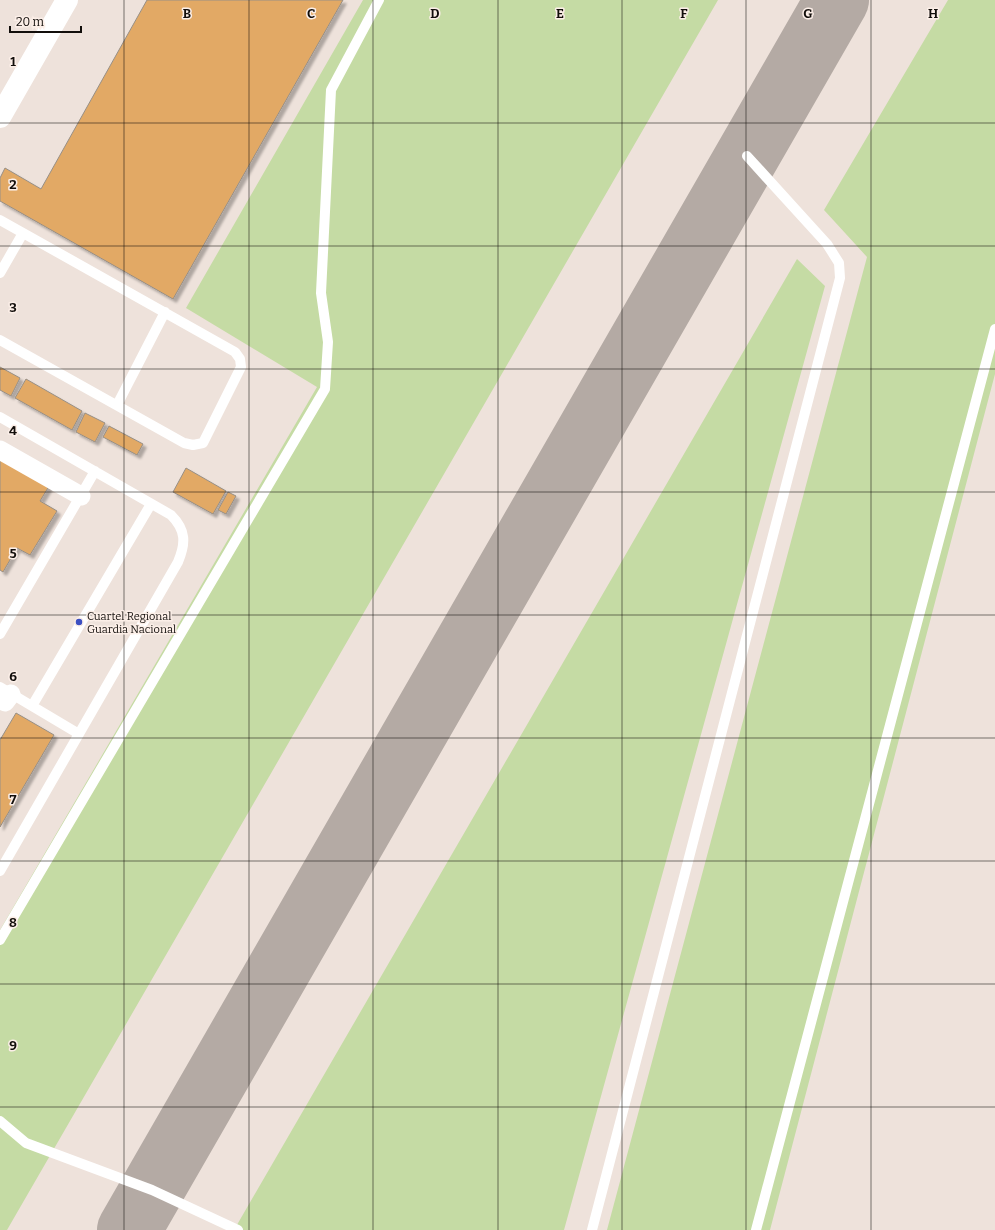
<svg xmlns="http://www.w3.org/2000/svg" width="995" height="1230" font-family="Bitter,serif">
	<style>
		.green { fill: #c5dba4 }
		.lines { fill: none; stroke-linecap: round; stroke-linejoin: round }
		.taxiway { stroke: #b4aaa4; stroke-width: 64 }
		.building { fill: #e2a965; stroke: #978f86; filter: url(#shadow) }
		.lane { stroke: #fff; stroke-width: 10 }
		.street { stroke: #fff; stroke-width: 19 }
		.secondary { stroke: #fff; stroke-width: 22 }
		.grid { fill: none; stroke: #120e0b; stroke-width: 1; stroke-opacity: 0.55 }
		.poi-dot { fill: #3b4fc2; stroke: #fcefe8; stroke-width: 1.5 }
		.labels { text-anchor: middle; stroke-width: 3; stroke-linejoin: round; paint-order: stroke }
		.poi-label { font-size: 11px; fill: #120e0b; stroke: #fcefe8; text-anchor: start }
		.grid-label { font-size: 13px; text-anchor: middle; font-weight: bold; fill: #120e0b; stroke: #fcefe8; stroke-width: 3; stroke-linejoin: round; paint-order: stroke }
	</style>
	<defs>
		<filter id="shadow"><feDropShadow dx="3.5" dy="3.5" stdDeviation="1" flood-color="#0004"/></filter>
	</defs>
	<rect width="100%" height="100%" fill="#eee2db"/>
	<path class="green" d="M363,0H718L7,1230H0V930L317,387L186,308Z
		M948,0H995V374L770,1230H607L867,257L824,210Z
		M797,259L825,286L564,1230H234Z"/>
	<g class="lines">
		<path class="taxiway" d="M129,1230L837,0"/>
	</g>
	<path class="building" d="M147,0H343L173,299L0,201V178L5,168L41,189Z
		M0,367L20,378L11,396L0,390Z
		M26,379L82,411L72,430L15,398Z
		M85,413L105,423L95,442L76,432Z
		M109,426L143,444L137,455L103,437Z
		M0,452L51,483L40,501L57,511L30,555L17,548L3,572L0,570Z
		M186,468L226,491L213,514L173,492Z
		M228,492L236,496L226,514L218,510Z
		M16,713L54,735L0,827V740Z"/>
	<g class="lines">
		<path class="lane" d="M0,220L235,352L240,359L241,367L203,443L193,445L184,443L0,340
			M0,273L23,233
			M117,405L165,312
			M0,417L171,515C186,530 186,543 178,562L0,871
			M0,634L95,471
			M0,687L79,734
			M32,706L151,504
			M0,940L325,389L328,342L321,293L331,90L379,0
			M0,1121L26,1143L152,1190L238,1230
			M592,1230L840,278L839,263L827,244L747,156
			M756,1230L995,329"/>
		<path class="street" d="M0,450L81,496
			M5,702L11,694"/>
		<path class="secondary" d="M0,117L67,0"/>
	</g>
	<path class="grid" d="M124,0V1230M249,0V1230M373,0V1230M498,0V1230M622,0V1230M746,0V1230M871,0V1230M0,123H995M0,246H995M0,369H995M0,492H995M0,615H995M0,738H995M0,861H995M0,984H995M0,1107H995"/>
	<circle class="poi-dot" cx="79" cy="622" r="4"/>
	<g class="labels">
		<g class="poi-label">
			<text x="87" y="620">Cuartel Regional<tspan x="87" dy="13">Guardia Nacional</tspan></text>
		</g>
	</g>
	<g class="grid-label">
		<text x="187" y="18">B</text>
		<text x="311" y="18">C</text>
		<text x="435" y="18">D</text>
		<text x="560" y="18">E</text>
		<text x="684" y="18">F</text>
		<text x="808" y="18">G</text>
		<text x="933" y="18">H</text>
		<text x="13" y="66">1</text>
		<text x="13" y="189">2</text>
		<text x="13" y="312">3</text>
		<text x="13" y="435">4</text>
		<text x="13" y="558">5</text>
		<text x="13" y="681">6</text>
		<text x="13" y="804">7</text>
		<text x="13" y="927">8</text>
		<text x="13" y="1050">9</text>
	</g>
	<path d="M10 26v6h71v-6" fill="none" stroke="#120e0b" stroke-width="2"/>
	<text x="16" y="26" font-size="12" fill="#120e0b" stroke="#fcefe8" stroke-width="3" paint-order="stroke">20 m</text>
</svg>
